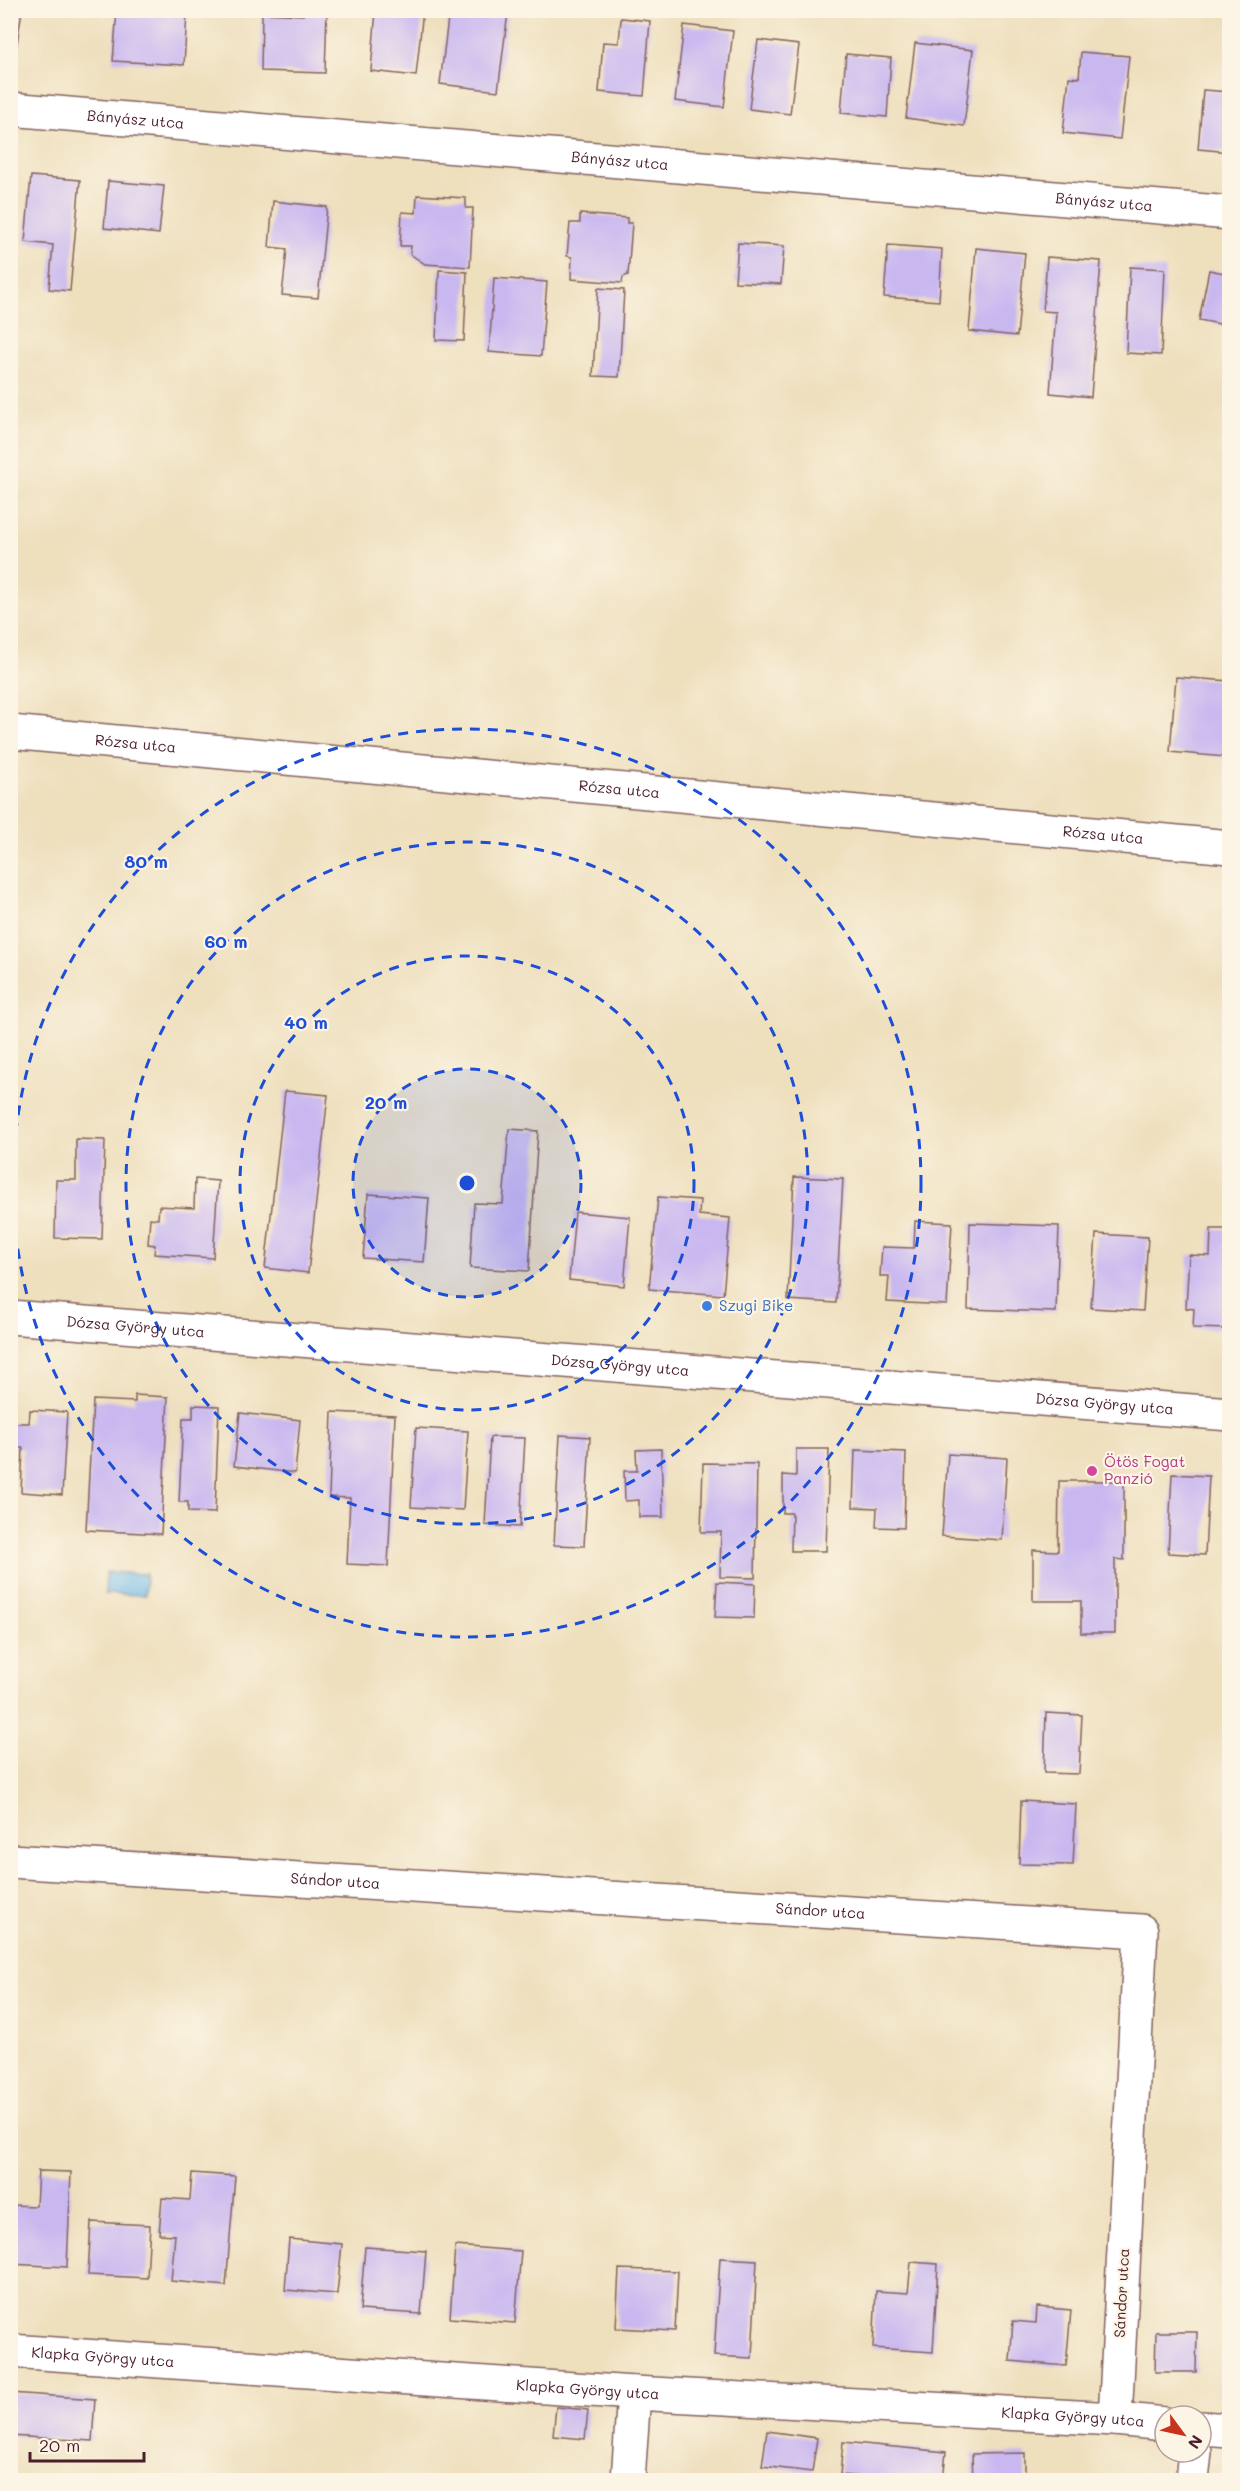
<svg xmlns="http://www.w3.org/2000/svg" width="1240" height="2491" font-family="Mali,sans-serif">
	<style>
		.water { fill: #70bae9; stroke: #5d6c8a; stroke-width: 1.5 }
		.building { fill: #c9b7f0 }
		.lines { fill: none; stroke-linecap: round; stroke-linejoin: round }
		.street-casing { stroke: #83625e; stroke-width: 36 }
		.street { stroke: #fff; stroke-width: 33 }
		.ring { fill: none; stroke: #1d4ed8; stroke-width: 3; stroke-dasharray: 10 8 }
		.shop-dot { fill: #3f7fe0; stroke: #fcf5e5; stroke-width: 2 }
		.hotel-dot { fill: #d1479c; stroke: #fcf5e5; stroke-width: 2 }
		.labels { text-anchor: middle; stroke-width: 4.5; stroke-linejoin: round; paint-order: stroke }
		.street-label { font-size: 15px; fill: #4a1f2b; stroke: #fcf5e5 }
		.shop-label { font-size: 15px; fill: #366cbe; stroke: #fcf5e5; text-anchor: start }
		.hotel-label { font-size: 15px; fill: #b23c85; stroke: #fcf5e5; text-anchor: start }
		.centre { fill: #1d4ed8; stroke: #fcf5e5; stroke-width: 3 }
		.ring-label { font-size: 18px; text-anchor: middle; font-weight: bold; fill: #1d4ed8; stroke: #fcf5e5; stroke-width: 4.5; stroke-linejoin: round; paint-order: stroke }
	</style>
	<rect width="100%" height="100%" fill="#fcf5e5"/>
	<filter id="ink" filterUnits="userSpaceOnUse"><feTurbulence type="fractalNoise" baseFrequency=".0167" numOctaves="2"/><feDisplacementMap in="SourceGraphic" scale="12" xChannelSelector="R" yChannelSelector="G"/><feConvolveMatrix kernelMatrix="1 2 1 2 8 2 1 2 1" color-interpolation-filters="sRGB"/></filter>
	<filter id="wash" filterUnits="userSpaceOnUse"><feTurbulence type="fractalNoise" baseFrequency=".008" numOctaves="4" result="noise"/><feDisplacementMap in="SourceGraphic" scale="24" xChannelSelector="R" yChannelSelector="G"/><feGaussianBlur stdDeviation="1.35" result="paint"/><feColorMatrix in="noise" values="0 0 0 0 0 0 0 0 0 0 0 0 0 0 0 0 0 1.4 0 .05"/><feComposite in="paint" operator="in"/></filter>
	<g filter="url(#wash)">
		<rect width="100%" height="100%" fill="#eedfbd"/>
		<path class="water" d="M106,1572L146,1574L145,1595L105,1594Z"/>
		<g id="blocks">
			<path class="building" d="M10,10H22L16,51L10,50Z
				M117,10L187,13L184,65L113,61Z
				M303,10H327L325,73L261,71L262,13L303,15Z
				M376,10H423L416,76L371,71Z
				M449,10L508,12L498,91L440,84Z
				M621,18L650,21L644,96L599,92L603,42L619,43Z
				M684,25L733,31L724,107L675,101Z
				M758,40L799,45L790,114L749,109Z
				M915,43L973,50L964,126L906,118Z
				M1081,52L1129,56L1120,139L1063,133L1069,77L1079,78Z
				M846,54L891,58L887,117L841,113Z
				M1203,90L1230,92V152L1198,149Z
				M31,176L80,180L70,291L49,289L53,245L25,242Z
				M108,181L164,186L159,234L104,228Z
				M417,195L466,198V208H473L470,267L425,264L410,254L411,246H400L402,212L416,213Z
				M273,201L327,207L318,298L282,295L287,249L269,247Z
				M580,214L627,218V223H632L628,275L623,277L622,283L571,279L572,257L567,256L570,223H580Z
				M738,243L784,246L781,284L735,282Z
				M888,245L942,249L939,301L884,297Z
				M976,248L1025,253L1017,336L969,331Z
				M1047,257L1101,261L1091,397L1050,393L1056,312L1043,311Z
				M1130,267L1165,269L1161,355L1126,353Z
				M439,270L467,272L464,341L436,340Z
				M1209,270L1230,274V326L1199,320Z
				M494,278L547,282L541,356L489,352Z
				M598,288L624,290L619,377L593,376Z
				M1176,677L1230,681L1225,757L1170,752Z
				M285,1091L328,1095L308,1273L265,1268Z
				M509,1129L538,1131L529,1271L470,1268L474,1203L503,1204Z
				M76,1139L105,1140L102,1239L55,1238L56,1180H76Z
				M794,1177L843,1179L836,1303L788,1300Z
				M195,1179L218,1181L213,1258L154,1254L155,1245L148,1244L150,1218L158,1219L159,1206L194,1208Z
				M368,1194L429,1198L424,1262L363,1258Z
				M658,1197L700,1200L699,1215L730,1218L723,1295L649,1289Z
				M575,1212L630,1217L624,1286L569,1280Z
				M915,1221L952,1223L947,1305L887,1302L889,1276H880L882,1247L914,1248Z
				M970,1223L1059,1226L1056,1312L968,1309Z
				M1211,1229H1230V1329L1193,1328L1194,1309L1186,1308L1189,1255L1210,1256Z
				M1096,1234L1148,1237L1143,1311L1091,1308Z
				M135,1395L168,1397L161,1534L86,1530L93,1400L135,1402Z
				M193,1405L219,1406L215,1513L188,1512V1502H179L183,1418H193Z
				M30,1410L67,1412L62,1495L21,1492L23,1448H10L11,1423H29Z
				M332,1412L395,1415L388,1566L347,1564L350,1498L329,1497Z
				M240,1413L300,1420L295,1473L234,1466Z
				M416,1428L468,1431L463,1510L411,1507Z
				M560,1435L590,1437L584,1546L554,1545Z
				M490,1437L525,1438L520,1527L485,1525Z
				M661,1449L663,1517H639V1500L625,1501L624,1471H637L636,1450Z
				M796,1449H829L826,1551H791L792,1513H783V1475L796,1476Z
				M855,1450L906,1452L904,1528L876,1527L877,1508L853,1507Z
				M948,1454L1007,1458L1002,1540L942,1536Z
				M703,1463L757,1464L755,1578L720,1577L721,1532H701Z
				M1172,1474L1209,1476L1205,1555L1168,1553Z
				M1059,1481H1124V1560L1115,1559V1633H1081V1601H1033V1550L1058,1551Z
				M717,1582L755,1584L754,1618L715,1617Z
				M1046,1713L1082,1715L1079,1774L1044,1773Z
				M1021,1801L1076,1804L1073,1865L1019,1864Z
				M38,2171L71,2172L67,2267L10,2264V2205L36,2206Z
				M192,2173L235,2176L226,2286L171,2281L175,2235L159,2234L162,2198L190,2200Z
				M91,2222L150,2225L147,2278L88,2275Z
				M289,2239L342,2244L337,2294L285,2290Z
				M455,2246L521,2251L515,2323L450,2318Z
				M365,2247L426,2251L421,2314L360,2310Z
				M720,2258L757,2260L752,2358L714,2356Z
				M911,2262L938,2264L933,2352L873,2348L876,2291L908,2293Z
				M619,2269L678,2271L675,2331L616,2328Z
				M1037,2307L1071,2310L1066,2366L1010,2361L1013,2321L1036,2323Z
				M1156,2332H1197L1196,2372H1155Z
				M10,2393L95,2399L92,2441L10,2436Z
				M556,2407L588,2410L585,2439L553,2436Z
				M767,2431L817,2438L812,2472L762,2466Z
				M843,2442L946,2452L943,2480H904L840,2475Z
				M1025,2453V2480H973L972,2454Z"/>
		</g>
	</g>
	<g filter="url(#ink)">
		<use href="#blocks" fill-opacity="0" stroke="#83625e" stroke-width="1.5"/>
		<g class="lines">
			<g class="street-casing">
				<g id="street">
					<path id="s1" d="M10,109L1230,213"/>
					<path id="s2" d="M10,732L1230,847"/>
					<path id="s3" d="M10,1317L1230,1414"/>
					<path id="s4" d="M10,1861L1141,1931L1115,2419"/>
					<path id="s5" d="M10,2351L634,2393L1115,2419L1165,2424"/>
					<path d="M1201,2428L1230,2430"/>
					<path d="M628,2480L634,2393"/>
					<path d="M1192,2480L1195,2452"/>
				</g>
			</g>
			<use href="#street" class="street"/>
		</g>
	</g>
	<circle cx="467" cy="1183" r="114" fill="#1d4ed8" fill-opacity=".12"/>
	<g class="ring">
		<circle cx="467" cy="1183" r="114"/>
		<circle cx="467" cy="1183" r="227"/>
		<circle cx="467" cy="1183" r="341"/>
		<circle cx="467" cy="1183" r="454"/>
	</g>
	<circle class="shop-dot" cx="707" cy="1306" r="6"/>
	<circle class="hotel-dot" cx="1092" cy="1471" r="6"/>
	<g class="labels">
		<g class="street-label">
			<text dy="5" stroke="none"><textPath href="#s1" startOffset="126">Bányász utca</textPath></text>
			<text dy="5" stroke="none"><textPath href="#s1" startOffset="612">Bányász utca</textPath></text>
			<text dy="5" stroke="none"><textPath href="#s1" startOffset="1098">Bányász utca</textPath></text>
			<text dy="5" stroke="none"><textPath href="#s2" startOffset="126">Rózsa utca</textPath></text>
			<text dy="5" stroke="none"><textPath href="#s2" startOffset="612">Rózsa utca</textPath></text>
			<text dy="5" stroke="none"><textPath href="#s2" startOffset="1098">Rózsa utca</textPath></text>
			<text dy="5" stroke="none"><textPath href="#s3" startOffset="126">Dózsa György utca</textPath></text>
			<text dy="5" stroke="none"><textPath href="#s3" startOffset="612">Dózsa György utca</textPath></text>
			<text dy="5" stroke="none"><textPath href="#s3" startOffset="1098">Dózsa György utca</textPath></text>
			<text dy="5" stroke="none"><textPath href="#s4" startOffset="326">Sándor utca</textPath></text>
			<text dy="5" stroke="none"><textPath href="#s4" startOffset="812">Sándor utca</textPath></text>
			<text transform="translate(1122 2293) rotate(-87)" y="5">Sándor utca</text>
			<text dy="5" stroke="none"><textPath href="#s5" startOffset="93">Klapka György utca</textPath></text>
			<text dy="5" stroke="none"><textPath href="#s5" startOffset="579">Klapka György utca</textPath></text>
			<text dy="5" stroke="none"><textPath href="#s5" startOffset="1065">Klapka György utca</textPath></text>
		</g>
		<g class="shop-label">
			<text x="719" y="1311">Szugi Bike</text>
		</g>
		<g class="hotel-label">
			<text x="1104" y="1467">Ötös Fogat<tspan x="1104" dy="17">Panzió</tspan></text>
		</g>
	</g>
	<circle cx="467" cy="1183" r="9" class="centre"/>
	<g class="ring-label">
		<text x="146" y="868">80 m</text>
		<text x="226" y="948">60 m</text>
		<text x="306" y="1029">40 m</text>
		<text x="386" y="1109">20 m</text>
	</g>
	<rect width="1240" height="2491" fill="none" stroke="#fcf5e5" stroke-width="36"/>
	<g transform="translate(1183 2434) rotate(123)"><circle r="28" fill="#fcf5e5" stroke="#b59f9b" stroke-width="1.5"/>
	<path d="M0-4.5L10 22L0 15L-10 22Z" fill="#c8321e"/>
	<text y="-9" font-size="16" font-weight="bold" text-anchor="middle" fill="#4a1f2b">N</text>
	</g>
	<path d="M30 2452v9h114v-9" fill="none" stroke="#4a1f2b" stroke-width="3"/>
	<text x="39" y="2452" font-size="18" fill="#4a1f2b" stroke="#fcf5e5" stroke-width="4.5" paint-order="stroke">20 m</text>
</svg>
